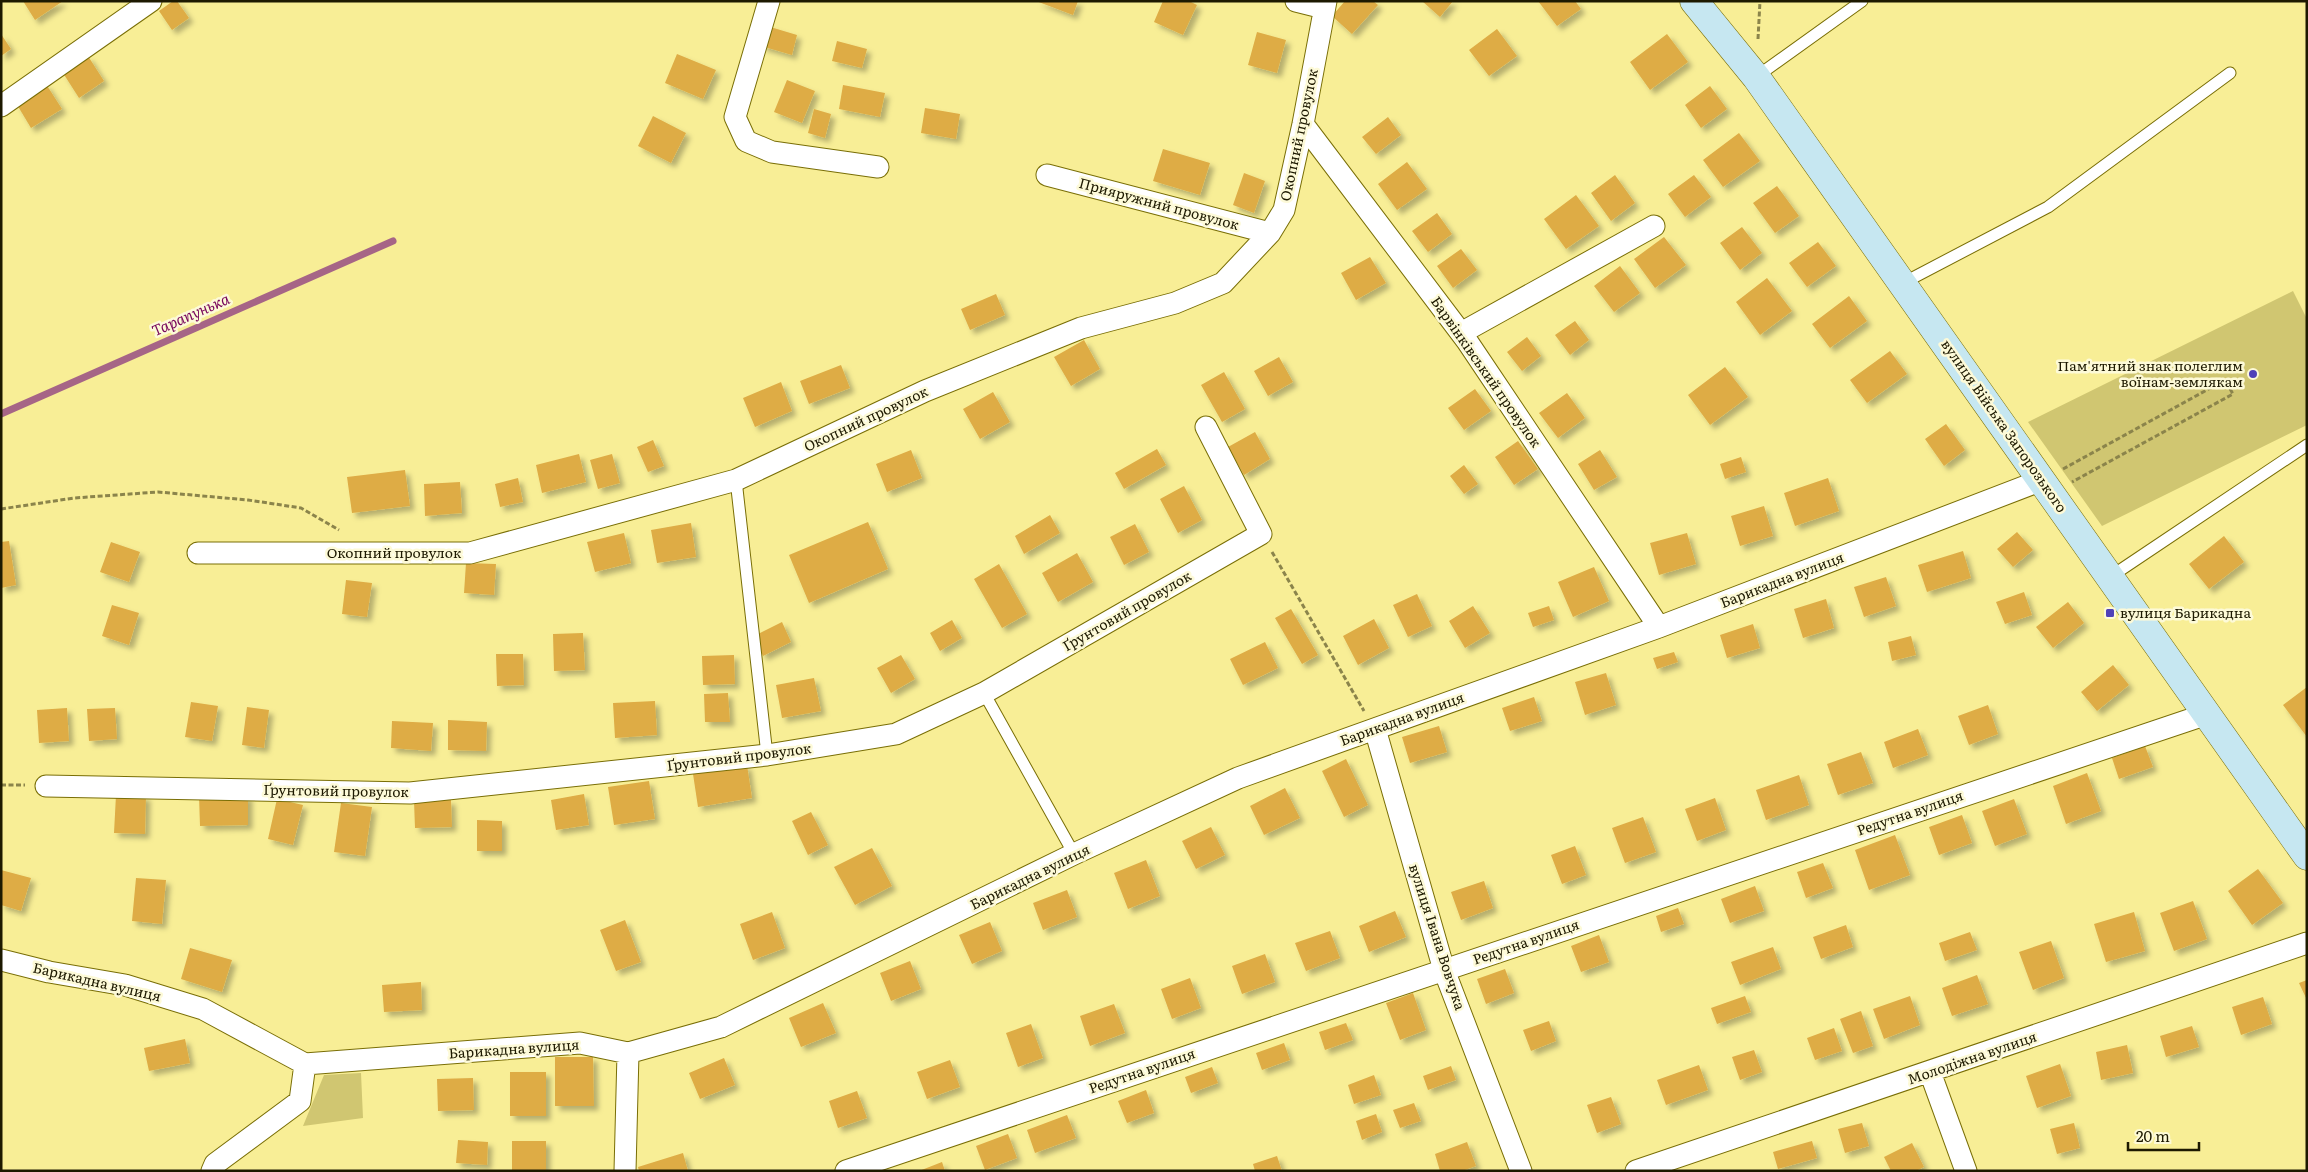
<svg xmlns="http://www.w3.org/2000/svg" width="2308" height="1172" font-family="Literata,serif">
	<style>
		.green { fill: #d0c671 }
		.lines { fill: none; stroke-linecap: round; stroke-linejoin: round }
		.stream { stroke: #a66586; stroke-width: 7 }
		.building { fill: #deac45; filter: url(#shadow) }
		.lane-casing { stroke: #796e06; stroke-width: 13 }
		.street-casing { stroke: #796e06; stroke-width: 23 }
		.secondary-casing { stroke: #796e06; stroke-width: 29 }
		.path { stroke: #8b844b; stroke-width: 3; stroke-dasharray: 5 2.5; stroke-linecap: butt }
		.lane { stroke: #fff; stroke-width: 11 }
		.street { stroke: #fff; stroke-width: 21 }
		.secondary { stroke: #c6e7f1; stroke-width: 28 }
		.poi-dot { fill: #5041b8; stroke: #fdfad8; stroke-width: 2 }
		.labels { text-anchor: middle; stroke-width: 5; stroke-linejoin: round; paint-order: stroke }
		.street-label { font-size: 14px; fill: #1d1900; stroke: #fdfad8 }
		.poi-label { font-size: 14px; fill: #1d1900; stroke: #fdfad8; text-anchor: end }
		.water-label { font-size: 15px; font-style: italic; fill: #78065b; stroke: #fdfad8 }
	</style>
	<defs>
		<filter id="shadow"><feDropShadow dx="4.5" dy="4.5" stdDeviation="2.5" flood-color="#0004"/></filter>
	</defs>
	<rect width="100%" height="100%" fill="#f8ee96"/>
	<path class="green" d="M2293,291L2307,319V425L2102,526L2028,422Z
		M361,1073L363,1118L303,1126L324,1075Z"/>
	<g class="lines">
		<path class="stream" d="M1,414L393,241"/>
	</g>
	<path class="building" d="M23,1H63L35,20Z
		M173,1H177L189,18L172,30L159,11Z
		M1036,1H1078L1073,15Z
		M1163,1H1189L1197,5L1183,35L1154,22Z
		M1345,1H1373L1378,5L1352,34L1332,16Z
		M1422,1H1453L1440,17Z
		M1538,1H1575L1581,9L1557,26Z
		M767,26L797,35L792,55L761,46Z
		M1497,29L1517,56L1489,76L1469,50Z
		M1257,32L1286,40L1277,73L1248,65Z
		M1,34L11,49L1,56Z
		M1667,34L1688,62L1650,90L1630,62Z
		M837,41L867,49L862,68L832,61Z
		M677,54L716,70L703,99L665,83Z
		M88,56L104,81L79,98L63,73Z
		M787,80L815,91L802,123L774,112Z
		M46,84L62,109L31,128L16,103Z
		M843,85L885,93L880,117L839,109Z
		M1710,86L1727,109L1701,128L1685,105Z
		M925,108L960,114L956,139L921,133Z
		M814,109L831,114L825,138L808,133Z
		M653,116L686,133L671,163L638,146Z
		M1388,117L1401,135L1376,154L1362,137Z
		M1739,133L1760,161L1723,187L1703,160Z
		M1163,149L1210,163L1200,195L1153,181Z
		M1407,162L1427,189L1397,210L1378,184Z
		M1244,173L1265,181L1254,213L1233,205Z
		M1615,175L1635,203L1611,221L1591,193Z
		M1694,175L1711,197L1685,217L1668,194Z
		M1777,186L1799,216L1775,233L1753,203Z
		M1576,195L1599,226L1566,249L1544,219Z
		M1437,213L1452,234L1428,252L1412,231Z
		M1742,227L1762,253L1740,270L1720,243Z
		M1664,237L1686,265L1655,288L1634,259Z
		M1818,242L1836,266L1807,287L1789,263Z
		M1461,249L1477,270L1453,288L1437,266Z
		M1370,257L1386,283L1356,300L1341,273Z
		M1620,266L1640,293L1614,312L1594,286Z
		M1767,278L1792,311L1760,335L1736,302Z
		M996,294L1005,315L970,330L961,309Z
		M1849,296L1867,321L1830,348L1812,324Z
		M1575,321L1589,340L1570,355L1555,335Z
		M1527,337L1541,356L1522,371L1507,352Z
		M1084,340L1100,369L1071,386L1054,357Z
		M1890,351L1907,374L1867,403L1850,380Z
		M1279,357L1293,382L1268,396L1254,371Z
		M841,365L850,388L809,404L800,381Z
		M1725,367L1748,397L1710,425L1688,395Z
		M1224,372L1245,409L1222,422L1201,385Z
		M781,382L792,411L755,427L743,398Z
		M1475,389L1491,411L1464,430L1448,408Z
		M993,392L1010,422L980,439L963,409Z
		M1567,393L1585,418L1558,438L1539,413Z
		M1946,424L1965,450L1944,466L1925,439Z
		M1255,432L1270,459L1244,475L1228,447Z
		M653,440L664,466L648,472L637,447Z
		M1518,441L1538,469L1514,485L1495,457Z
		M1157,449L1166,465L1124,489L1115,473Z
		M911,450L922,478L887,492L876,464Z
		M1600,450L1617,477L1594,490L1578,464Z
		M579,454L586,482L542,493L536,465Z
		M612,454L620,483L598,489L590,460Z
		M1741,457L1746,472L1725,479L1720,464Z
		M1464,465L1478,484L1464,494L1450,476Z
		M405,470L410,506L352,513L347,477Z
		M518,478L523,502L500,507L495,484Z
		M1828,478L1839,511L1795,526L1784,493Z
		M460,482L462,513L425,516L424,484Z
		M1184,486L1202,520L1178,533L1160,499Z
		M1764,506L1773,536L1740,546L1731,516Z
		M1050,515L1060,533L1024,554L1015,536Z
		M868,522L888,569L809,603L789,555Z
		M691,523L696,557L657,563L651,530Z
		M1135,524L1149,552L1124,565L1110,537Z
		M2017,532L2033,550L2013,567L1997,549Z
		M624,533L631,563L595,572L587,542Z
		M1687,533L1696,564L1659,575L1650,543Z
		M2224,536L2244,562L2209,589L2189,564Z
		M9,541L16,585L1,588V542Z
		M111,542L140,552L129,582L100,572Z
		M1963,551L1971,578L1927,592L1918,565Z
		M1077,553L1093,582L1058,602L1042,573Z
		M466,563L496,564L494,595L464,593Z
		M999,564L1027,614L1002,628L974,579Z
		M1594,567L1609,601L1573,617L1558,582Z
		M1886,577L1896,606L1864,617L1854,587Z
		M346,580L372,583L367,617L342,614Z
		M2024,592L2032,615L2005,624L1996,602Z
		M1417,594L1432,626L1408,637L1393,605Z
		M1826,599L1834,628L1803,638L1794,609Z
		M2068,602L2084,623L2053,648L2036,627Z
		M112,605L139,613L129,645L102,636Z
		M1473,606L1490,633L1465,648L1449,621Z
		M1549,606L1554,620L1533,627L1528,613Z
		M1291,609L1318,655L1302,664L1275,618Z
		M1374,619L1389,648L1358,665L1343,636Z
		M952,620L962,638L940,651L930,633Z
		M782,622L791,642L763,656L754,636Z
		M1753,624L1760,648L1727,658L1720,635Z
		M583,633L585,670L554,671L553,634Z
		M1911,636L1916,655L1892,661L1888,642Z
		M1265,642L1278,668L1243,685L1230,659Z
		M1674,652L1678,662L1657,669L1653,658Z
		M496,654H523L524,685L497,686Z
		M734,655L735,684L703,685L702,656Z
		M901,655L915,679L891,693L877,668Z
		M2113,665L2129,685L2097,711L2081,692Z
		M1606,673L1616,705L1585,715L1575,682Z
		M814,678L821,711L782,718L776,685Z
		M2307,687V737L2283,705Z
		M728,693L730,722H705L704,694Z
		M1534,697L1542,721L1510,731L1502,708Z
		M655,701L657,735L615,738L613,703Z
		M191,702L218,706L212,741L185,737Z
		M1988,705L1998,734L1969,745L1958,716Z
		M247,707L269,710L264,748L242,745Z
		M67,708L69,741L39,743L37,710Z
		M115,708L117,739L89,741L87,709Z
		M448,720L487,722L486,751L448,750Z
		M392,721L433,723L431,751L391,748Z
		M1439,726L1447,752L1410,763L1402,737Z
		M1918,729L1928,755L1893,768L1884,742Z
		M2145,746L2153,767L2119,779L2112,758Z
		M1861,752L1873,783L1838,795L1827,764Z
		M1346,759L1368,805L1344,817L1322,771Z
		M747,765L752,798L698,807L693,774Z
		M2087,773L2101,811L2066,824L2053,786Z
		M1799,775L1809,805L1766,820L1756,790Z
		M649,781L655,819L614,825L608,787Z
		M1285,788L1300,818L1264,835L1250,806Z
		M584,794L589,825L556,830L551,800Z
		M116,795L146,796L145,834L114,833Z
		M248,795V825L200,826L199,796Z
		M1715,798L1726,830L1697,841L1685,809Z
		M277,799L303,805L293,845L268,839Z
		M2014,799L2027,834L1995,846L1982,811Z
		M451,800L452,827L415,828L414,801Z
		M341,803L372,807L365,856L334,852Z
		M811,812L828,845L808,855L792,821Z
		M1962,815L1972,843L1939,855L1929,827Z
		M1643,817L1656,852L1625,863L1612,828Z
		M477,820L502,821V851H477Z
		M1211,827L1225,855L1196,869L1182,841Z
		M1895,835L1910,875L1869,890L1855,850Z
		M1575,846L1586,875L1562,884L1551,855Z
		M872,848L892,886L855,905L834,867Z
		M1146,860L1160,896L1128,909L1114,873Z
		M1823,863L1833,888L1806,898L1797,872Z
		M2258,869L2283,903L2252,925L2228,891Z
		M1,870L31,878L21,911L1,905Z
		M136,878L166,880L162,924L132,921Z
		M1484,881L1493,908L1461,920L1451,892Z
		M1755,886L1764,911L1730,923L1721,899Z
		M1067,890L1077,917L1043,930L1033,903Z
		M2193,901L2207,939L2174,951L2160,913Z
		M1678,908L1684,924L1661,932L1656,916Z
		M1395,911L1406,937L1369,952L1359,926Z
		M772,912L785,948L753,960L740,924Z
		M2134,912L2145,951L2106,962L2094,924Z
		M625,920L641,962L616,971L600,930Z
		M990,922L1002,951L972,964L959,935Z
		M1846,925L1853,947L1821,959L1813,937Z
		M1330,931L1340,958L1306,971L1295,943Z
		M1970,932L1977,950L1945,961L1939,943Z
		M1599,935L1609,962L1581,972L1571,946Z
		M2051,941L2064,978L2033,990L2019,952Z
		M1773,947L1781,969L1740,985L1731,962Z
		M190,948L232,960L222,992L181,979Z
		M1265,954L1275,982L1242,994L1232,966Z
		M910,961L921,989L891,1001L880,973Z
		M1505,969L1514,993L1486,1004L1477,979Z
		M1977,975L1988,1004L1952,1016L1942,988Z
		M1190,978L1201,1008L1172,1019L1161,989Z
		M2307,980V1000L2299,983Z
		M421,982L422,1010L384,1012L382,985Z
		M1413,993L1426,1030L1400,1040L1386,1003Z
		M1745,996L1751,1012L1717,1024L1711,1008Z
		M1910,996L1920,1025L1884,1039L1873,1009Z
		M2263,997L2272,1024L2241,1035L2232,1007Z
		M823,1003L836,1033L801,1047L789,1018Z
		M1114,1004L1125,1033L1090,1046L1080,1016Z
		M1861,1011L1873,1046L1853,1053L1840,1019Z
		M1549,1021L1556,1041L1531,1051L1523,1030Z
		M1346,1023L1353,1040L1325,1050L1319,1032Z
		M1031,1024L1043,1058L1018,1067L1006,1033Z
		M2192,1026L2199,1047L2166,1057L2160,1036Z
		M1834,1028L1842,1051L1815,1060L1807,1038Z
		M185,1039L190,1063L149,1071L144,1048Z
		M1284,1043L1290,1060L1262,1070L1256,1053Z
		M2127,1045L2133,1073L2101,1080L2096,1052Z
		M1754,1050L1762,1072L1740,1080L1732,1057Z
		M555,1057H593L594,1106H555Z
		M724,1058L735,1085L700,1099L689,1073Z
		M950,1060L960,1087L927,1099L917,1072Z
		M2060,1064L2071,1096L2037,1108L2026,1076Z
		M1699,1065L1708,1090L1666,1105L1657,1080Z
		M1451,1066L1456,1080L1428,1090L1423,1076Z
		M1212,1067L1218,1083L1191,1093L1185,1077Z
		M510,1072H546V1116H510Z
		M1374,1075L1381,1095L1354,1104L1348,1085Z
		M473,1078L474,1110L438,1111L437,1079Z
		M1146,1090L1154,1113L1127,1123L1118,1101Z
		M857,1091L867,1118L838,1128L829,1101Z
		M1611,1097L1621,1124L1597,1133L1587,1105Z
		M1414,1103L1421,1121L1400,1128L1393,1110Z
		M1376,1114L1382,1132L1362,1140L1356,1121Z
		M1067,1115L1076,1138L1035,1153L1027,1130Z
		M1862,1123L1869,1146L1845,1153L1838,1129Z
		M2074,1123L2080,1148L2057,1154L2050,1129Z
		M1008,1134L1017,1158L985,1170L976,1146Z
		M458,1140L488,1142L487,1165L456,1163Z
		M512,1141H546V1171H512Z
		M1812,1141L1817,1158L1778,1169L1773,1152Z
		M1467,1142L1476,1166L1462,1171H1440L1435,1154Z
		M1912,1143L1924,1167L1916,1171H1891L1884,1157Z
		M683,1153L688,1171H639L638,1167Z
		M1277,1156L1282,1171H1255L1253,1164Z
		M942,1162L945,1171H919Z"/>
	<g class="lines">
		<g class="lane-casing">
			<path id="lane" d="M1756,77L1862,1
				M1903,283L2048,207L2230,73
				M736,480L767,755
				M2110,577L2307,445
				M984,693L1074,854"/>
		</g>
		<g class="street-casing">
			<path id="street" d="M769,1L735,117L746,141L772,152L878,167
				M1296,1L1324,8
				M1,106L151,1
				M1303,124L1467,341L1659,627
				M1047,175L1270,233
				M1461,333L1654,226
				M198,553H470L736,480L925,391L1081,328L1175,303L1223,283L1270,233L1284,210L1303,124L1326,1
				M1375,729L1444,970L1521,1171
				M46,786L410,793L767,755L896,734L984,693L1261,534L1206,427
				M1,960L49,972L125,985L203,1009L305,1064L580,1043L628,1053L721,1027L1074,854L1238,778L1659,627L2042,480
				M1930,1072L1966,1171
				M212,1171L215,1164L300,1101L305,1064
				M625,1171L628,1053
				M846,1171L2207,714
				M1636,1171L2307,943"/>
		</g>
		<g class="secondary-casing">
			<path id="secondary" d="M1694,1L1756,77L2307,856"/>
		</g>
		<path class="path" d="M1758,39L1760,1
			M2063,469L2225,380L2233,394L2072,482
			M1,509L74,498L158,492L248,500L301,508L339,530
			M1272,552L1364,711
			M1,785H25"/>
		<use href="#lane" class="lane"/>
		<use href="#street" class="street"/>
		<use href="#secondary" class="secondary"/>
	</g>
	<g class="poi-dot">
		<circle cx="2253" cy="374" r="5"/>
		<rect x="2105" y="608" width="10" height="10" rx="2.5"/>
	</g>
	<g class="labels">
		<g class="street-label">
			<text transform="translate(1299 135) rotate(-78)" y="5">Окопний провулок</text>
			<text transform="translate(1159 204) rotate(15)" y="5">Прияружний провулок</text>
			<text transform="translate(1486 372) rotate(55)" y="5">Барвінківський провулок</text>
			<text transform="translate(866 419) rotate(-25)" y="5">Окопний провулок</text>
			<text transform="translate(2004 426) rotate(55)" y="5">вулиця Війська Запорозького</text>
			<text x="394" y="558">Окопний провулок</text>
			<text transform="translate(1782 580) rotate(-21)" y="5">Барикадна вулиця</text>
			<text transform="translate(1127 611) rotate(-30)" y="5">Ґрунтовий провулок</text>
			<text transform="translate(1402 719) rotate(-20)" y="5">Барикадна вулиця</text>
			<text transform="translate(739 757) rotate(-7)" y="5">Ґрунтовий провулок</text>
			<text transform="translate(336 791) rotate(1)" y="5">Ґрунтовий провулок</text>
			<text transform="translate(1910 813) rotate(-19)" y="5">Редутна вулиця</text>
			<text transform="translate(1030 877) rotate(-26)" y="5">Барикадна вулиця</text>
			<text transform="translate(1437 937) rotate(72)" y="5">вулиця Івана Вовчука</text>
			<text transform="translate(1526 942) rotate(-19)" y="5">Редутна вулиця</text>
			<text transform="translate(97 982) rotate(13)" y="5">Барикадна вулиця</text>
			<text transform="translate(514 1049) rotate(-4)" y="5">Барикадна вулиця</text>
			<text transform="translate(1972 1058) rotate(-19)" y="5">Молодіжна вулиця</text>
			<text transform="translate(1142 1071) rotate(-19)" y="5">Редутна вулиця</text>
		</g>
		<g class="poi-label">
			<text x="2243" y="371">Пам'ятний знак полеглим<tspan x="2243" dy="16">воїнам-землякам</tspan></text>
			<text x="2120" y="618" text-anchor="start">вулиця Барикадна</text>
		</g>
		<g class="water-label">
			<text transform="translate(191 315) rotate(-24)" y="5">Тарапунька</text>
		</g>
	</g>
	<rect width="2308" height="1172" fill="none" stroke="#1d1900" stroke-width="5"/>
	<path d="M2128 1142v8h71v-8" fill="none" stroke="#1d1900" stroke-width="2.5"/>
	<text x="2136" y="1142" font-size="15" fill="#1d1900" stroke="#fdfad8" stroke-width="4" paint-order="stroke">20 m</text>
</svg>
